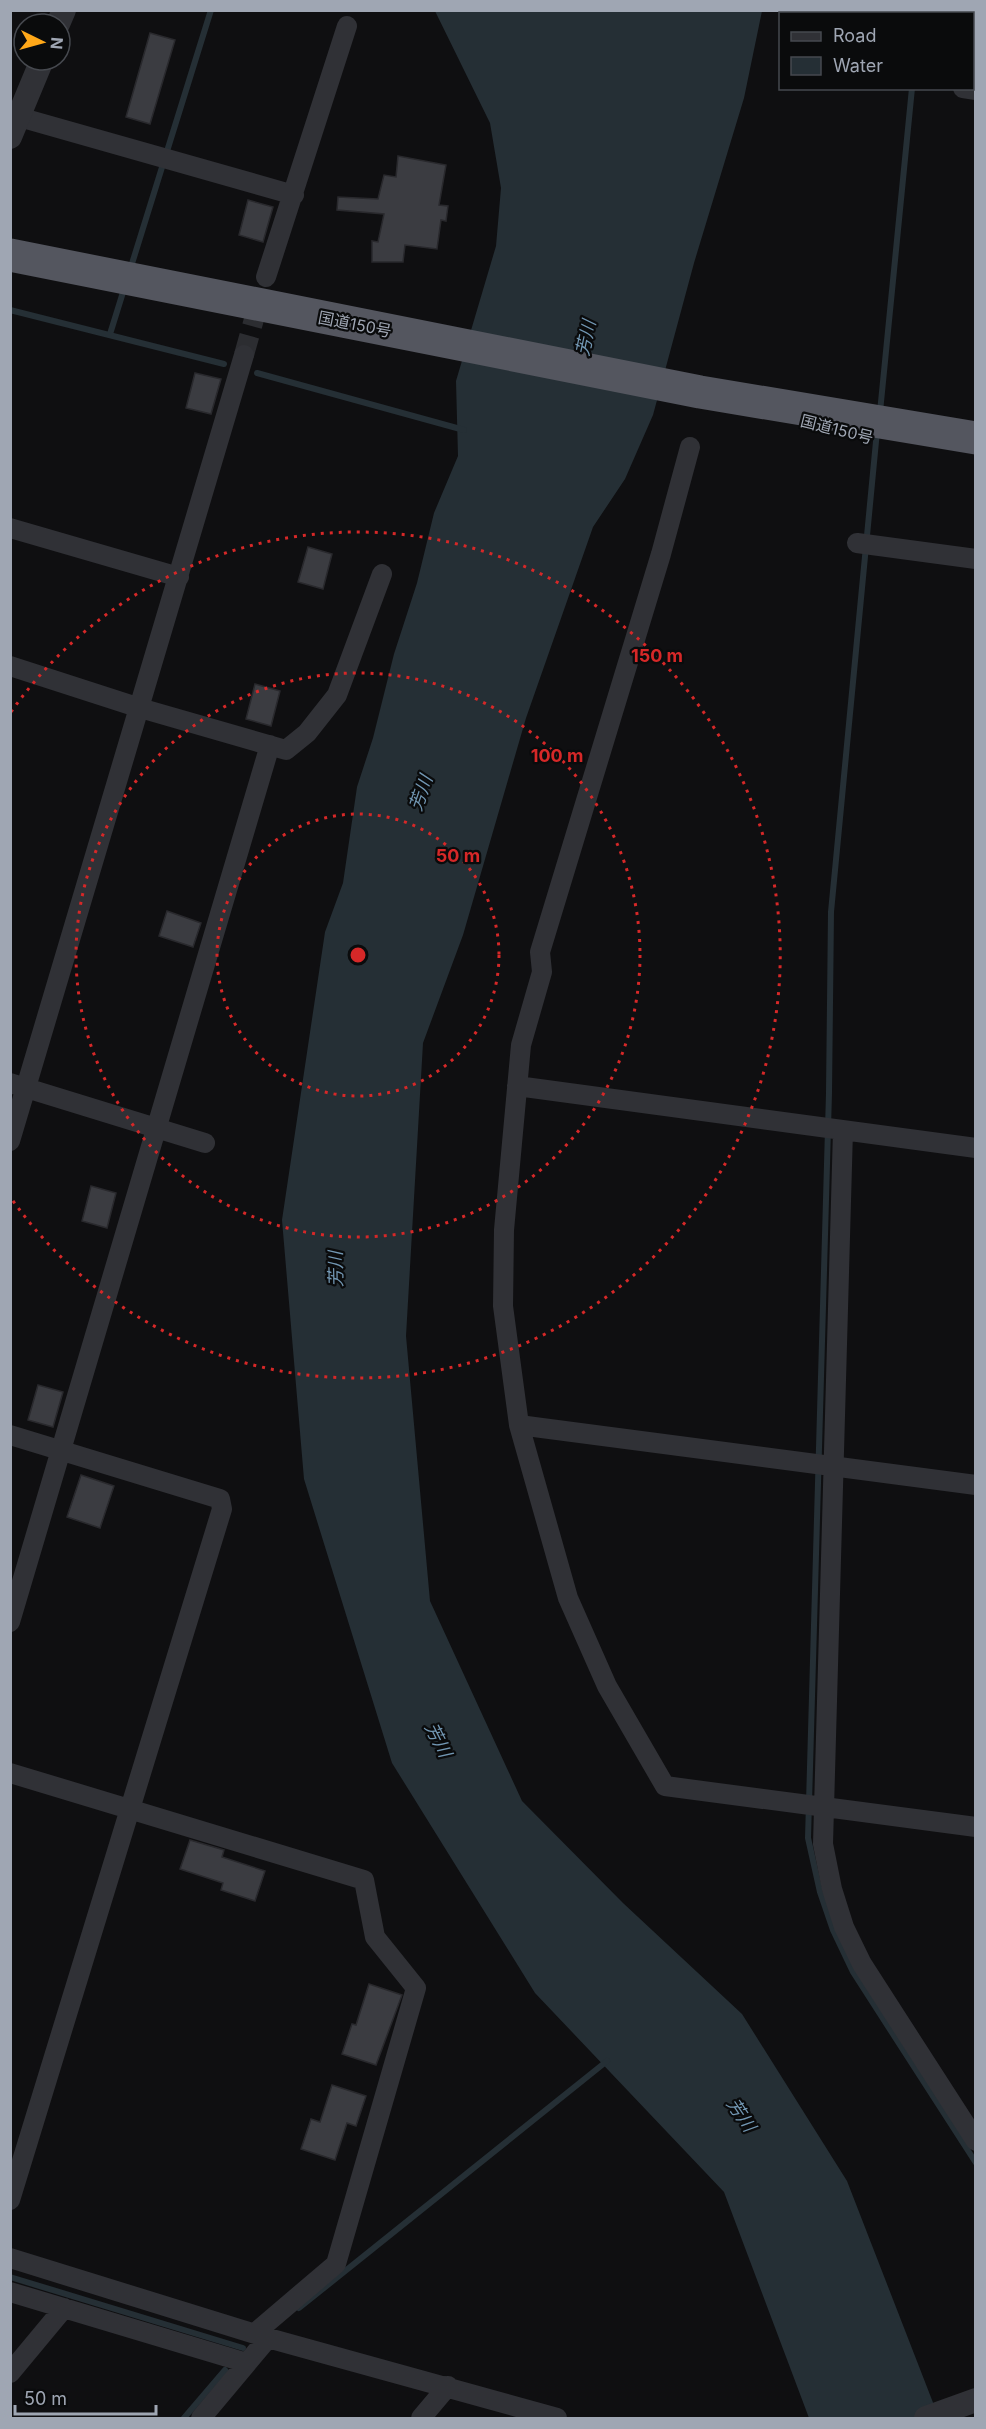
<svg xmlns="http://www.w3.org/2000/svg" width="986" height="2429" font-family="Inter,'Noto Sans JP',sans-serif">
	<style>
		.water { fill: #252f35 }
		.lines { fill: none; stroke-linecap: round; stroke-linejoin: round }
		.stream { stroke: #252f35; stroke-width: 6 }
		.building { fill: #3b3c41; stroke: #29292d; stroke-width: 1.5 }
		.minor-tunnel { stroke: #2c2d31; stroke-width: 20; stroke-dasharray: 20 10; stroke-linecap: butt }
		.minor { stroke: #303136; stroke-width: 20 }
		.tertiary { stroke: #303136; stroke-width: 24 }
		.trunk { stroke: #54565f; stroke-width: 33 }
		.ring { fill: none; stroke: #d62828; stroke-width: 3; stroke-dasharray: 3 6 }
		.labels { text-anchor: middle; stroke-width: 4.5; stroke-linejoin: round; paint-order: stroke }
		.street-label { font-size: 16px; fill: #9fa6b3; stroke: #0a0b0c }
		.water-label { font-size: 18px; font-style: italic; fill: #7297b3; stroke: #0a0b0c }
		.centre { fill: #d62828; stroke: #0a0b0c; stroke-width: 3 }
		.ring-label { font-size: 18px; text-anchor: middle; font-weight: bold; fill: #d62828; stroke: #0a0b0c; stroke-width: 4.5; stroke-linejoin: round; paint-order: stroke }
	</style>
	<rect width="100%" height="100%" fill="#0f0f11"/>
	<path class="water" d="M435,11H762L744,98L694,263L653,415L625,479L593,527L526,718L463,935L423,1043L406,1336L430,1601L522,1801L623,1903L742,2014L847,2181L939,2418H809L724,2192L535,1993L392,1763L304,1479L282,1220L325,932L343,883L357,787L373,738L394,654L417,583L434,513L458,456L456,381L496,246L501,188L490,123Z"/>
	<g class="lines">
		<path class="stream" d="M936,14L938,10
			M130,270L211,10
			M10,310L224,364
			M110,334L124,289
			M257,373L464,430
			M880,412L912,88
			M877,431L831,912L829,1093L808,1838L820,1892L833,1930L853,1972L976,2163
			M10,2277L243,2348
			M299,2308L607,2061
			M184,2418L225,2370"/>
	</g>
	<path class="building" d="M150,33L175,40L150,124L126,117Z
		M398,156L446,165L439,205L448,206L446,221L441,220L437,249L405,245L403,262H372V241L378,242L384,214L337,210L338,197L378,199L384,175L396,177Z
		M248,200L273,207L263,242L239,235Z
		M195,373L221,379L211,414L186,408Z
		M308,547L332,554L323,589L298,582Z
		M255,684L280,691L271,726L246,719Z
		M167,911L201,923L193,947L159,936Z
		M91,1186L116,1193L107,1228L82,1221Z
		M38,1385L63,1392L53,1427L28,1420Z
		M81,1475L114,1486L100,1528L67,1517Z
		M190,1840L224,1850L222,1857L265,1871L255,1901L221,1890L223,1883L180,1869Z
		M369,1984L402,1995L376,2065L342,2054L352,2024L356,2025Z
		M332,2085L366,2096L356,2126L347,2123L335,2160L301,2149L311,2119L320,2122Z"/>
	<g class="lines">
		<path class="minor-tunnel" d="M244,355L261,294"/>
		<path class="minor" d="M963,88L976,90
			M19,117L294,195
			M266,277L347,26
			M690,447L661,554L540,952L542,972L521,1045L504,1230L503,1306L519,1425L568,1598L607,1686L665,1786L976,1827
			M10,528L179,577
			M857,543L976,559
			M10,666L140,708L286,750L307,733L337,695L382,574
			M10,1083L205,1143
			M517,1086L976,1148
			M843,1130L823,1844L832,1889L844,1927L862,1964L976,2141
			M10,1141L244,355
			M519,1425L976,1485
			M10,1435L220,1499L222,1509L10,2200
			M10,1622L270,745
			M10,1773L364,1880L375,1937L416,1988L336,2264L255,2333
			M10,2258L268,2338L557,2418
			M10,2292L247,2363
			M10,2373L64,2308
			M201,2418L268,2338
			M421,2418L448,2386"/>
		<path class="tertiary" d="M58,24L64,10
			M10,137L42,60
			M926,2418L976,2400"/>
		<path class="trunk" d="M10,255L700,392L976,438"/>
	</g>
	<g class="ring">
		<circle cx="358" cy="955" r="141"/>
		<circle cx="358" cy="955" r="282"/>
		<path d="M11 712A423 423 0 1 1 11 1198"/>
	</g>
	<g class="labels">
		<g class="street-label">
			<text transform="translate(355 324) rotate(11)" y="6">国道150号</text>
			<text transform="translate(837 429) rotate(14)" y="6">国道150号</text>
		</g>
		<g class="water-label">
			<text transform="translate(586 338) rotate(-78)" y="6">芳川</text>
			<text transform="translate(421 793) rotate(-71)" y="6">芳川</text>
			<text transform="translate(336 1269) rotate(-91)" y="6">芳川</text>
			<text transform="translate(438 1740) rotate(63)" y="6">芳川</text>
			<text transform="translate(741 2115) rotate(56)" y="6">芳川</text>
		</g>
	</g>
	<circle cx="358" cy="955" r="9" class="centre"/>
	<g class="ring-label">
		<text x="657" y="662">150 m</text>
		<text x="557" y="762">100 m</text>
		<text x="458" y="862">50 m</text>
	</g>
	<rect width="986" height="2429" fill="none" stroke="#9fa6b3" stroke-width="24"/>
	<rect x="779" y="12" width="195" height="78" fill="#0a0b0c" stroke="#46494f" stroke-width="1.5"/>
	<rect x="791" y="32" width="30" height="9" fill="#303136" stroke="#46494f" stroke-width="1.5"/>
	<text x="833" y="42" font-size="18" fill="#9fa6b3">Road</text>
	<rect x="791" y="57" width="30" height="18" fill="#252f35" stroke="#46494f" stroke-width="1.5"/>
	<text x="833" y="72" font-size="18" fill="#9fa6b3">Water</text>
	<g transform="translate(42 42) rotate(95)"><circle r="28" fill="#0a0b0c" stroke="#46494f" stroke-width="1.5"/>
	<path d="M0-4.5L10 22L0 15L-10 22Z" fill="#ffa819"/>
	<text y="-9" font-size="16" font-weight="bold" text-anchor="middle" fill="#9fa6b3">N</text>
	</g>
	<path d="M15 2405v9h141v-9" fill="none" stroke="#9fa6b3" stroke-width="3"/>
	<text x="24" y="2405" font-size="18" fill="#9fa6b3" stroke="#0a0b0c" stroke-width="4.5" paint-order="stroke">50 m</text>
</svg>
